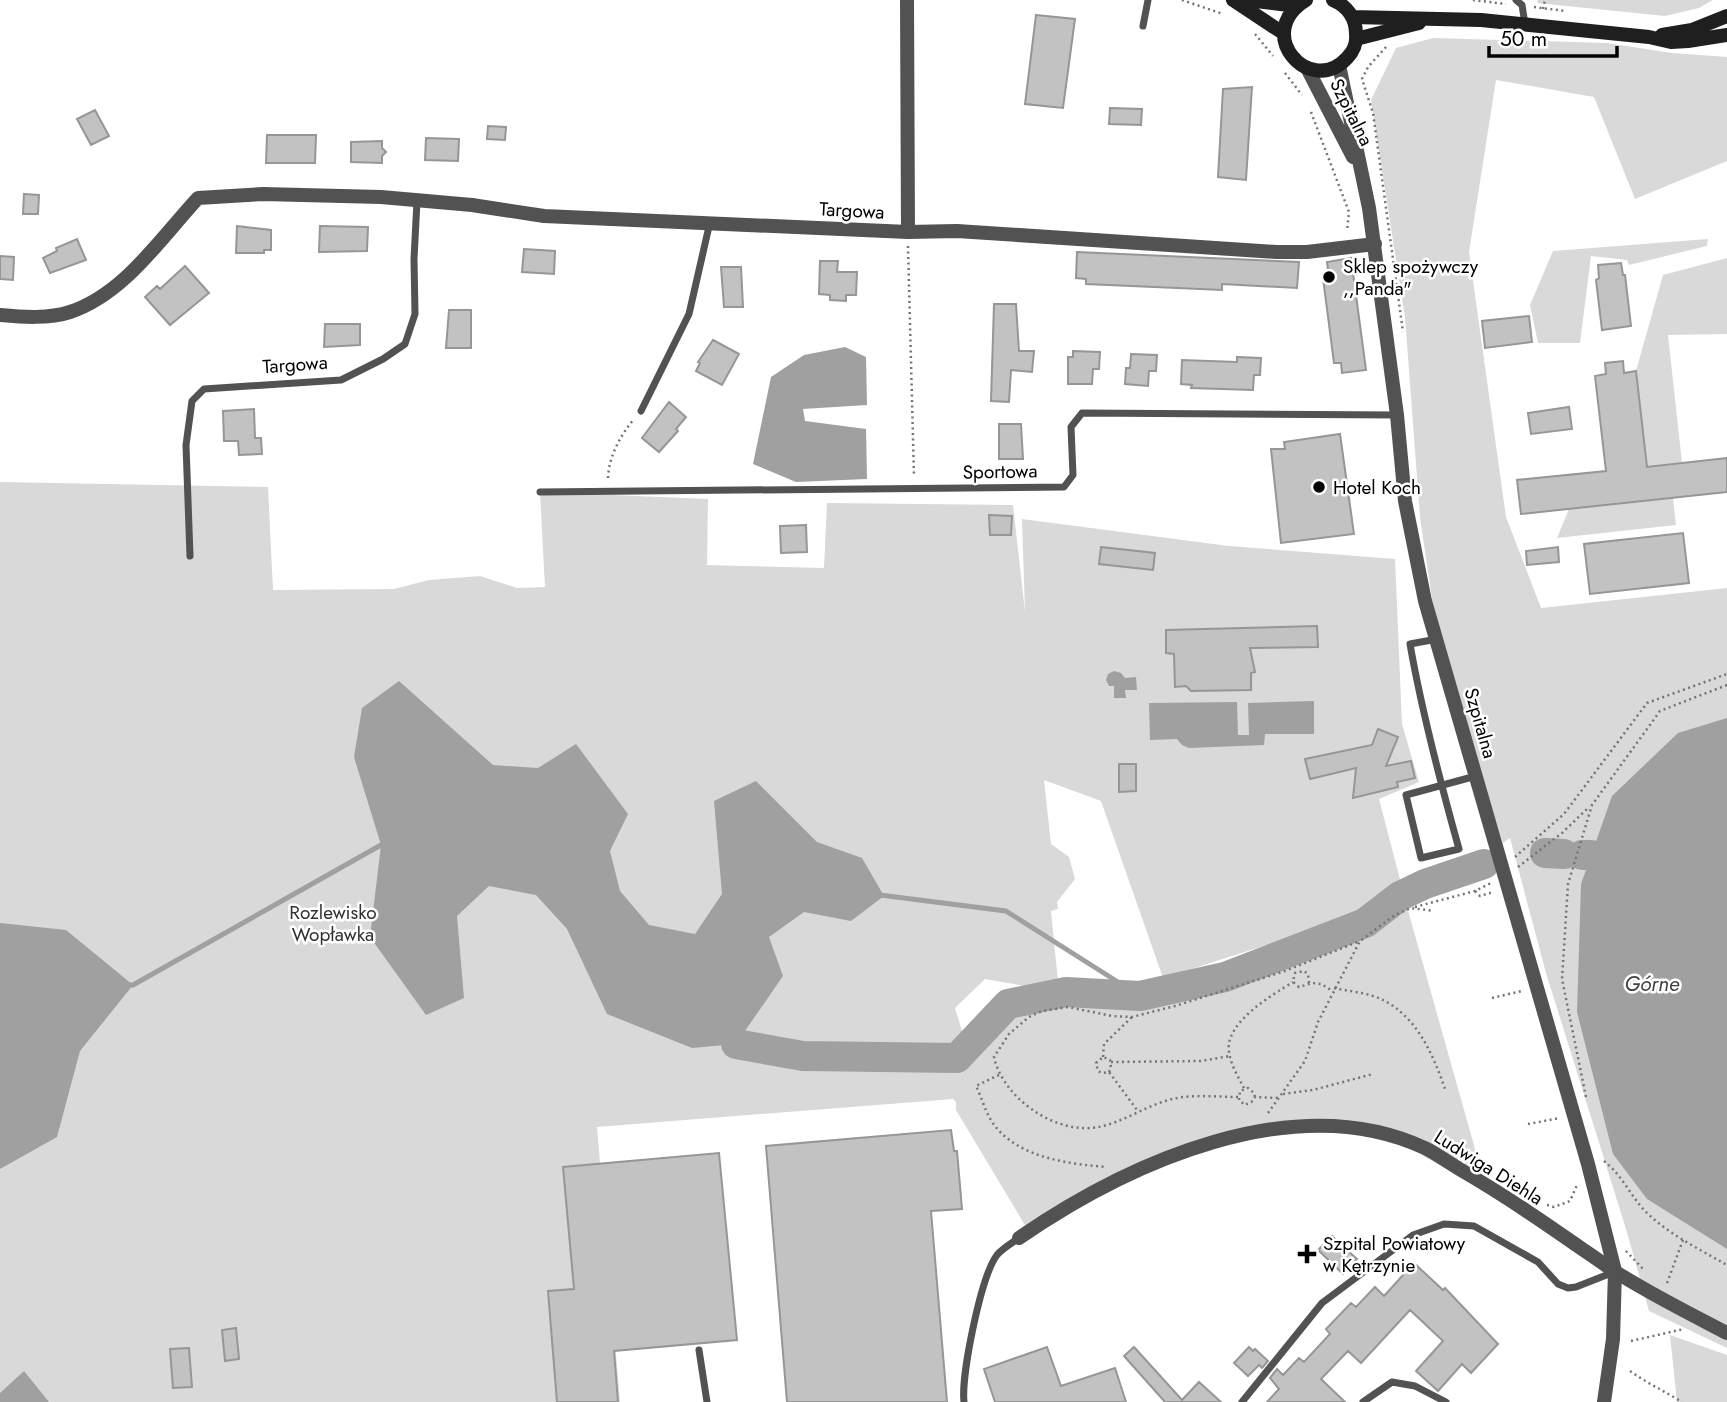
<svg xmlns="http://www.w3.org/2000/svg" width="1727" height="1402" font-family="Jost,sans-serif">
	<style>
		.green { fill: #d9d9d9 }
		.water { fill: #a0a0a0 }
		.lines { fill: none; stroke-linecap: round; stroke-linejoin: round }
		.stream { stroke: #a0a0a0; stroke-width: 5 }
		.river { stroke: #a0a0a0; stroke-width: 30 }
		.building { fill: #c2c2c2; stroke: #969696; stroke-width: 2 }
		.path { stroke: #747474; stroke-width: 2.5; stroke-dasharray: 2 3.5; stroke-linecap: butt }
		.service { stroke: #525252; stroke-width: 7 }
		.minor { stroke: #525252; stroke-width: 14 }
		.tertiary { stroke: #525252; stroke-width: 14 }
		.secondary { stroke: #1f1f1f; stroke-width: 14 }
		.poi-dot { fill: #000; stroke: #fff; stroke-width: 2.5 }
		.labels { text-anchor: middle; stroke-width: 5; stroke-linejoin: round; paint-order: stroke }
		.street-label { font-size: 19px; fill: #000; stroke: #fff }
		.poi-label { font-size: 19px; fill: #000; stroke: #fff; text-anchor: start }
		.park-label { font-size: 19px; fill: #303030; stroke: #fff }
		.water-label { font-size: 21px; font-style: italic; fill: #414141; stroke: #fff }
	</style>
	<rect width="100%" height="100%" fill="#fff"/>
	<path class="green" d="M1538,0H1713L1699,8L1665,16L1537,3Z
		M1433,38L1607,43L1672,53L1727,57V161L1635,199L1594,97L1496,80L1469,252L1506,517L1541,608L1727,588V1348L1649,1311L1626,1229L1546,973L1510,838L1503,843L1439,647L1420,517L1405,317L1371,100L1396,48Z
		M1708,239L1707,246L1629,265L1627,260L1591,256L1580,343H1538L1530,305L1553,251Z
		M1727,258V334L1668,335L1682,463L1643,467L1636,371L1663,275Z
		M0,482L268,487L273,590L394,589L429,580L480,576L517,588L545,587L540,492L708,499L707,565L824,568L827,503L1013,505L1025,612L1022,519L1229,546L1395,559L1402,724L1419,782L1379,799L1401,883L1357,916L1163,978L1101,801L1044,780L1051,844L1069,857L1075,879L1057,902L1058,909L1051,911L1059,992L985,979L955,1008L967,1047L1008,1004L1066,992L1140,996L1225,977L1365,923L1400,896L1407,907L1477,1156L1466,1180L1404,1145L1356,1128L1215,1138L1029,1232L956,1110V1102L953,1099L597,1127L620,1402H0Z
		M1673,498L1676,525L1557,538L1569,509Z
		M1670,1335L1727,1355V1402H1677Z"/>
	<path class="water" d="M845,347L866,357L867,405L803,409L805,421L866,429L867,479L796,482L753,464L771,377L804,355Z
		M1114,671L1121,673L1125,678L1136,677L1137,690H1125L1126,698H1114V686H1109L1106,680L1108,674Z
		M399,681L493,765L538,768L576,744L628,814L610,851L620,891L649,925L695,934L722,894L714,801L756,781L817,842L862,858L884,896L851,921L804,912L769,937L783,976L736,1044L692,1048L607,1014L567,929L536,895L489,886L457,916L464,998L426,1015L370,937L381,845L354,757L362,708Z
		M1314,701V734H1265L1264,745L1189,748L1182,745L1177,739L1150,740L1149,703L1237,702L1238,735H1249L1248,703Z
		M1727,718V1249L1647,1199L1613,1154L1577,1012L1581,884L1612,796L1678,733Z
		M0,923L66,930L133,985L80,1051L57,1137L0,1169Z
		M24,1371L49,1402H0V1393Z"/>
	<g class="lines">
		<path class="stream" d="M880,895L1006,911L1140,996
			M129,985H133L381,845L387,846"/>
		<path class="river" d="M1545,853L1564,854
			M1582,855H1591
			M736,1044L803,1056L957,1058L1008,1004L1066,992L1140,996L1225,977L1365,923L1400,896L1425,884L1484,864"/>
	</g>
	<path class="building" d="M1036,15L1075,19L1063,108L1025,104Z
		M1252,87L1246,180L1218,177L1223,89Z
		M1110,108L1142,109L1141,125L1109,124Z
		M95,110L109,136L91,145L77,119Z
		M488,126L506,127L505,140L487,139Z
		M267,135H316L315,163H266Z
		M426,138L459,139L458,161L425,160Z
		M382,141V148L386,152L382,156V163L351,162V142Z
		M24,194L39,195L38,214H23Z
		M237,226L271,230V250H264V253H236Z
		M320,226L368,227L367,251L319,252Z
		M77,239L86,260L50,273L43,258L57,251L56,248Z
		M524,249L555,251L554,274L522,272Z
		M1077,252L1299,262L1297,288L1222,284V290L1086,284V279L1076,278Z
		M0,256L14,257L13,280L0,279Z
		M1351,258L1366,370L1342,373L1341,363H1334L1323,278L1329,277L1327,262Z
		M820,261H838L837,272H857L856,295H846V301L830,300V295L819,294Z
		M1621,263L1623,275H1625L1631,326L1602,330L1596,280L1599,278L1598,265Z
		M185,266L209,293L170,325L145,297L157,286L160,289Z
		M721,267H741L743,307H724Z
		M994,304H1016L1019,351H1034L1032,372L1011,370L1009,402L991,401Z
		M449,310H471V348H446Z
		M1529,316L1532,342L1485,348L1482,321Z
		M325,324H360V345L324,347Z
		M713,340L739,354L722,385L696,371L700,363L698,362Z
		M1073,351L1100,352L1099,369H1093L1092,384H1068V357H1073Z
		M1131,354L1157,355L1156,371H1149L1148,386L1125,384L1126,368H1130Z
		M1237,357L1261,358L1260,375H1254L1253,390L1191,388L1192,385L1181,384L1182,360L1237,362Z
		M1623,361L1624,373L1636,371L1647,467L1727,458V492L1521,514L1517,480L1606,471L1595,376L1606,374L1605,363Z
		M669,402L686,417L676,429L678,431L659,452L642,438Z
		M1569,407L1572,429L1531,434L1528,413Z
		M254,409L255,438H261L262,454L239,455L238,441H224L223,411Z
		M999,424H1021L1023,459H999Z
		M1340,434L1354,534L1281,543L1271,449H1285L1284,442Z
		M989,515L1012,516L1011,535H990Z
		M806,525L807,552L781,553L780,526Z
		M1683,533L1689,583L1590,594L1584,544Z
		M1101,547L1155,553L1153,570L1099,564Z
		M1558,547L1559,562L1527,565L1526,551Z
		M1317,626L1318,647L1250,648L1255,672L1251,673V690L1191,691L1186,686L1175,687L1174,654L1166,653V630Z
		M1378,729L1398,737L1386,766L1411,761L1415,778L1397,782L1398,787L1353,798L1356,768L1310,779L1305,759L1372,745Z
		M1119,764H1136V791L1119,792Z
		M951,1130L954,1151H957L962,1209L931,1211L947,1402H787L766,1146Z
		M719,1153L737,1340L614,1351L618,1402H557L548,1291L574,1289L563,1167Z
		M1332,1236L1357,1259L1343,1274L1318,1250Z
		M1414,1263L1443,1290L1445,1288L1498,1344L1471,1373L1462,1364L1438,1391L1416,1371L1443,1341L1410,1310L1361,1363L1348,1351L1321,1379L1345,1402H1267L1279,1389L1270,1378L1277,1369L1283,1375L1299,1358L1304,1362L1330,1334L1326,1329L1351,1303L1356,1307L1375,1287L1384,1296Z
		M236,1328L239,1359L225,1361L222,1330Z
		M1047,1347L1061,1386L1115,1368L1126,1402H995L984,1369Z
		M1134,1347L1182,1400L1199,1382L1221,1402H1165L1124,1356Z
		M1249,1347L1253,1351L1255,1349L1268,1361L1262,1368L1259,1365L1248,1376L1234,1363Z
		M189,1348L192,1387L173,1388L170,1349Z"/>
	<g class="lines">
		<path class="path" d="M1182,0L1223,14
			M1473,0L1506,4
			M1534,7L1565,11
			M1543,9L1545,0
			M1255,34L1273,56
			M1386,47L1368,67L1362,79L1373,113L1403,332
			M1285,73L1302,95
			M1311,112L1349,212L1347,231
			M908,246L914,477
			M608,478C609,456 620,436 634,419
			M1515,857L1564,814L1647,703L1727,674
			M1518,867L1562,833L1589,807
			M1475,891L1480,896L1493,892
			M1415,907L1475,891L1491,883
			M1309,983L1308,974L1304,971L1295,973L1293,982L1299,987L1312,983L1321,984L1333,991
			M1334,988C1347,991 1361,992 1373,996C1413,1009 1432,1051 1445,1089
			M1492,998L1522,991
			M1103,1057L1104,1044L1132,1017
			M1111,1062L1201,1061L1230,1056
			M1109,1072L1111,1068L1110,1060L1103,1057L1096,1063L1098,1071L1102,1073L1109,1072L1137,1110
			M999,1075L976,1086C982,1098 986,1115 995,1126C1020,1158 1069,1164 1107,1167
			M1244,1088C1238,1077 1231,1065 1229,1052C1224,1023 1272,995 1293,982
			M1283,1094L1313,1090L1373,1074
			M1238,1097C1220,1097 1201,1095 1184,1097C1154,1100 1131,1119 1103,1126C1059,1138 1003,1099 994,1057L1009,1034L1029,1017L1042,1011L1068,1007L1112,1016L1132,1017L1175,1006L1285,971L1360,941
			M1255,1097L1254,1093L1248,1088L1240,1091L1239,1100L1245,1105L1253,1101L1255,1097L1279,1098
			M1586,1097L1562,979L1568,884L1592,805L1660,711L1727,685
			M1268,1113L1305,1061L1318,1022L1360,941L1395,915L1411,908L1434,911
			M1528,1124L1560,1118
			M1604,1161C1622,1175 1630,1195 1645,1211C1668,1234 1699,1249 1727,1265
			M1547,1205L1554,1207L1570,1201L1577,1185
			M1626,1251L1643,1269
			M1667,1283L1683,1240
			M1631,1341L1684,1329
			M1630,1371C1647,1383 1664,1391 1682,1402"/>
		<path class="service" d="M1516,0L1522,5L1525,24
			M1143,26L1148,0
			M641,411L689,314L710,222
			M540,492L1064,487L1073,475L1071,427L1082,413L1397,415
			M190,556L186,445L192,401L204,389L341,380L383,359L405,344L415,314L414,259L417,201
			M1437,639L1410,644C1422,713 1440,781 1459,849L1421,858L1406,795L1476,776
			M699,1350L707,1402
			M964,1402C961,1375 981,1276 997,1255C1003,1248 1012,1243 1019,1238
			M1242,1402L1322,1303L1413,1235L1444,1224L1474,1226L1538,1262L1558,1284L1568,1288L1576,1287L1614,1272
			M1363,1402L1392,1382L1415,1386L1446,1402"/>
		<path class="minor" d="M907,0L908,232L957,231L1276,252H1307L1375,244
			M0,315C22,317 49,319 70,312C124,294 161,238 198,198L263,194L381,197L472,205L544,216L908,232
			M1019,1238C1128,1163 1294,1087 1425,1148C1437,1154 1449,1163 1461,1170C1513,1200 1562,1235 1611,1269C1648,1293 1688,1313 1727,1333"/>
		<path class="tertiary" d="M1339,65L1369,208L1397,415L1405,501L1425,601L1588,1164L1615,1271L1613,1339L1604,1402
			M1307,68L1353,157"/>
		<path class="secondary" d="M1233,0L1283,33
			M1247,0L1296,6
			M1306,0C1252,33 1310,98 1347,58C1353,52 1357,43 1356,34C1356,18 1347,6 1333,0
			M1352,17L1481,20L1649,37L1671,42L1688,41L1727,35
			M1662,35L1692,30L1727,16
			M1356,39L1419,23"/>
	</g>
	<g class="poi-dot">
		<circle cx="1329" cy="277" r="7"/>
		<circle cx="1319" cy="487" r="7"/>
		<path d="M1303.5 1243.5h7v7h7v7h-7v7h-7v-7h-7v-7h7z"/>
	</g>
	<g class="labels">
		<g class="street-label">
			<text transform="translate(1352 112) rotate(63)" y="7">Szpitalna</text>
			<text transform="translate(852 210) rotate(3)" y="7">Targowa</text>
			<text transform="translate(295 364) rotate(-4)" y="7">Targowa</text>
			<text transform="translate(1000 471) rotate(-1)" y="7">Sportowa</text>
			<text transform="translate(1481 723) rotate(74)" y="7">Szpitalna</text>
			<text transform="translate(1489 1167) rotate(32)" y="7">Ludwiga Diehla</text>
		</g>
		<g class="poi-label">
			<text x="1343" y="273">Sklep spożywczy<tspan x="1343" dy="22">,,Panda"</tspan></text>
			<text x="1333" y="494">Hotel Koch</text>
			<text x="1323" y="1250">Szpital Powiatowy<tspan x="1323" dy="22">w Kętrzynie</tspan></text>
		</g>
		<g class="park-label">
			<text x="333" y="919">Rozlewisko<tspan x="333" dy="22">Wopławka</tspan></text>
		</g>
		<g class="water-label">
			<text x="1652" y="991">Górne</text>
		</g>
	</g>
	<path d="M1489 46v10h128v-10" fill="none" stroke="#000000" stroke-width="3.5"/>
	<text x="1500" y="46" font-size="21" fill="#000000" stroke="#ffffff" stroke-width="5" paint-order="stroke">50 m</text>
</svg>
